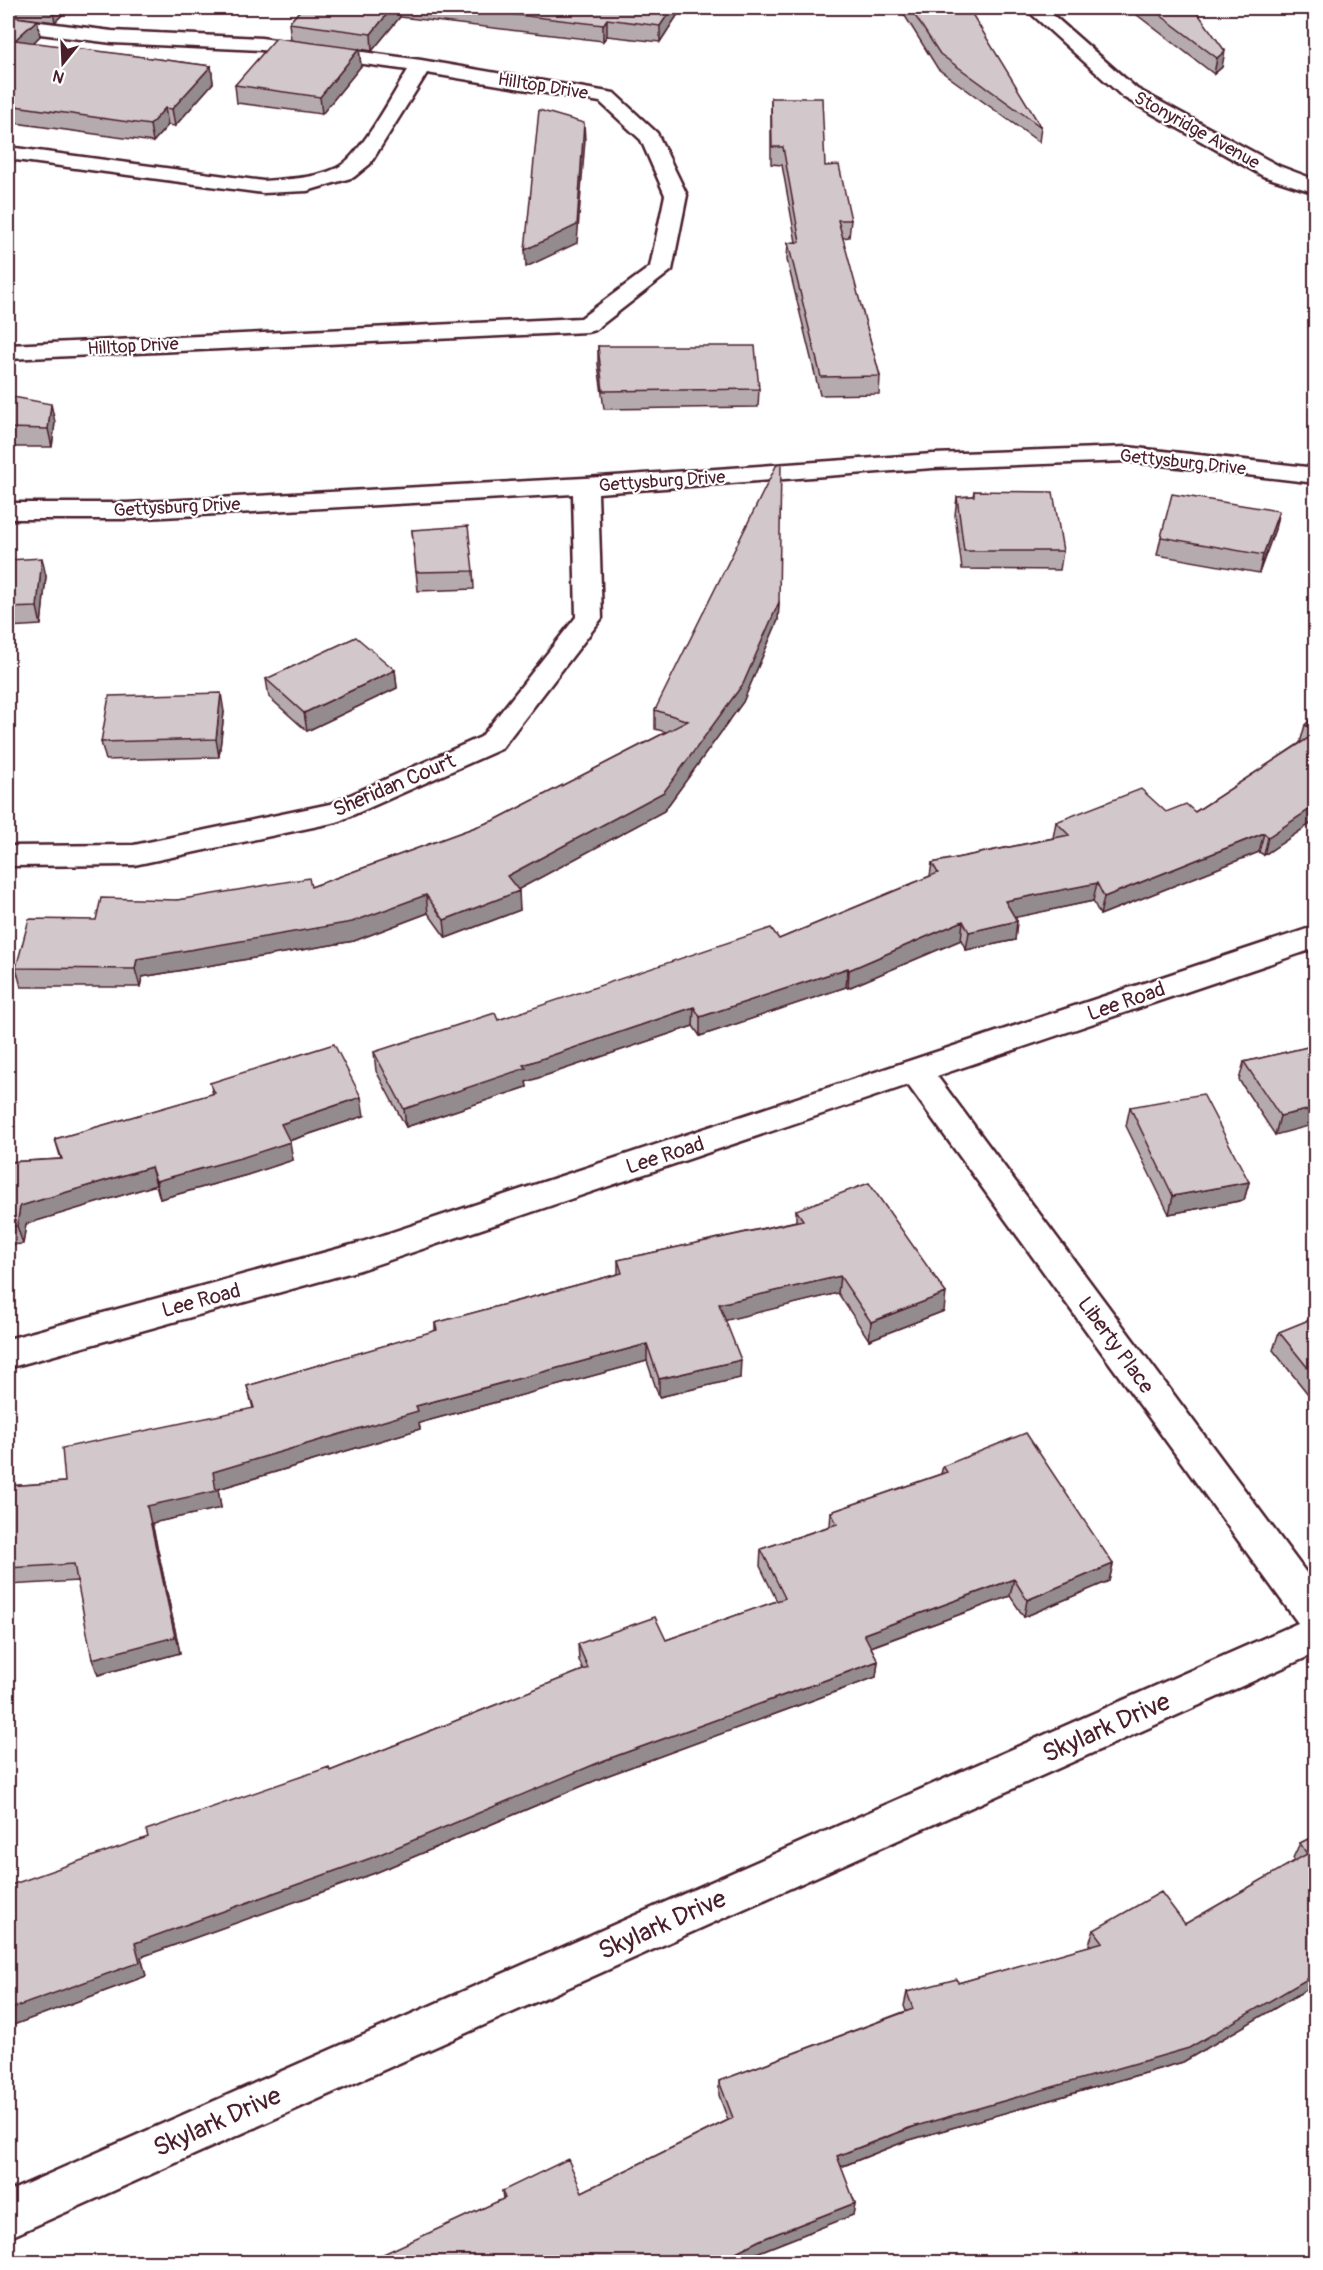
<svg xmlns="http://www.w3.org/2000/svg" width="1323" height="2270" font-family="Pangolin,sans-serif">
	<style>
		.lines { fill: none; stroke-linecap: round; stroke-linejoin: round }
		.minor-casing { stroke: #4a1f2b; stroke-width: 5 }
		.minor { fill: #fff; fill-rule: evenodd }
		.wall { fill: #b5abaf; stroke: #4a1f2b; stroke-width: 1.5 }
		.shaded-wall { fill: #938b8e; stroke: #4a1f2b; stroke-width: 1.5 }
		.building { fill: #d2c7cb; stroke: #4a1f2b; stroke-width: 1.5 }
		.labels { text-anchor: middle; stroke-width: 4.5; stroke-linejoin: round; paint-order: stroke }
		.far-street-label { font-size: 18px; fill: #4a1f2b; stroke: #fff }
		.street-label { font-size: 21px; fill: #4a1f2b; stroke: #fff }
		.near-street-label { font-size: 26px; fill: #4a1f2b; stroke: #fff }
	</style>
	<rect width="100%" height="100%" fill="#fff"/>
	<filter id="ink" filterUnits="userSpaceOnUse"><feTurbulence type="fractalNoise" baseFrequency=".0167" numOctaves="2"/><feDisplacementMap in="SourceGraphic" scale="12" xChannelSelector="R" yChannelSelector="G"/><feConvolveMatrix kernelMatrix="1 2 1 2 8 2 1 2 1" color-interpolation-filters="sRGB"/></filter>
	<g filter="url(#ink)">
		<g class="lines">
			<g class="minor-casing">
				<path id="minor" d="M1025,8H1045L1137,89L1279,166L1316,180V193L1263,176L1123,97Z
					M8,18L112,31L261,38L421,60L614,93L657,133L687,195L672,270L595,330L587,332L8,359V345L581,318L650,267L665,195L641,140L600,102L427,73L370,164L354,177L307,191L263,193L8,159V147L263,181C289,179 313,179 337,168C360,157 393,94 408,70L261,50L112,43L8,30Z
					M1127,447L1316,468V483L1127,461L933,468L598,493L602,618L501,749L337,822L134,865L8,866V846L134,845L330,804L481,737L576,617L573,494L127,519H8V503H127L585,478L933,454Z
					M1316,926V948L937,1076L1316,1586V1653L8,2238V2192L1298,1623L908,1085L360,1270L8,1368V1339L359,1243Z"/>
			</g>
			<use href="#minor" class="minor"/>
		</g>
		<path class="wall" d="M8,8H69L55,22L8,16L37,20L40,36L33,43L211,66L213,83L175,126L168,125L153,142L8,122Z
			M302,8H682L660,42L607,36L603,41L400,17L372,51L359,49L361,66L322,114L237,103L235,85L291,40L289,23Z
			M900,8H926V13L1041,127L1039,142L938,69Z
			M1128,8H1194L1222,67L1214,74Z
			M771,98L825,166L851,220L849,237L842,238L880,376L879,394L820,395L787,260L788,243L796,242L782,165L771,164Z
			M598,346L759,389L758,407L604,409L598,364Z
			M8,396L55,422L52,447H8Z
			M974,491L1063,551L1060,570L962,569L955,515L957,497L973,496Z
			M1275,529L1259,573L1157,555L1161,537Z
			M412,530L473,571L474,589L418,591Z
			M8,560L46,576L41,625L8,627Z
			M779,602L778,620L743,702L664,811L517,890L520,910L446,938L428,913L354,941L142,977L140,987H21L16,968L96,920L177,900L311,887L495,820L666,732L655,729V710Z
			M395,670L397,688L307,731L269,697L266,679Z
			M224,712L219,757L106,760L101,742Z
			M1316,715V820L1264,855L1259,852L1100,915L1093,901L1015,917L1017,921L1015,940L966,950L961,940L848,988L846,987L700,1036L693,1026L526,1082L527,1087L406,1127L376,1071L374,1052L498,1020L779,939L930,876L932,863L1053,838L1056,822L1166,812H1195L1300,743L1305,725Z
			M1316,1045L1275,1135L1239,1080L1244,1062Z
			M210,1083L364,1116L289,1141L293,1160L247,1175L160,1199L156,1185L26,1224L23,1244L8,1245V1162L61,1159L55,1139L213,1094Z
			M1130,1107L1249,1182L1244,1200L1169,1214L1126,1126Z
			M796,1210L944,1311L869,1340L838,1293L725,1320L740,1378L659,1397L647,1361L419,1423L420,1429L218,1489L221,1508L152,1523L180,1653L98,1675L78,1581L8,1585V1486L65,1482L253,1408L247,1386L435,1331V1323L618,1274V1260L796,1221Z
			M1316,1317V1404L1273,1350L1279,1332Z
			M943,1466L1113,1564L1109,1581L1024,1617L1010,1596L871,1647L878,1661L876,1677L606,1776L375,1873L141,1957L146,1976L8,2027L148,1837L330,1771L583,1670L579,1660L578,1644L666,1640L777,1601L760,1566L761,1549L830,1526L831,1512L941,1474Z
			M1316,1835V1984L1183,2062L906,2141L841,2167L855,2203L853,2215L759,2252L503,2199L502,2191L582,2192L728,2120L719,2095V2081L906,2011L904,2006L907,1992L958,1983L1090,1946L1089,1944L1094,1930L1185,1924L1295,1861L1293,1858L1300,1843Z"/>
		<path class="shaded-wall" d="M52,8H69L55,22Z
			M392,8H399L400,17L372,51L371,34Z
			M672,8H682L660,42V26Z
			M607,19V36L603,41V25Z
			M37,20L40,36L19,57L15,40Z
			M359,49L361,66L322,114L320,97Z
			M1225,51L1222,67L1214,74L1217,58Z
			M211,66L213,83L175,126L172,109Z
			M165,108L168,125L153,142L150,125Z
			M584,123L585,140L577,243L526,267L525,250Z
			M51,404L55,422L52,447L48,429Z
			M1279,511L1275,529L1259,573L1263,555Z
			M42,558L46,576L41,625L37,607Z
			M779,602L778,620L743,702L664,811L508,895L507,876L664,792Z
			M395,670L397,688L307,731L304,713Z
			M221,693L224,712L219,757L216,739Z
			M1316,805V820L1264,855L1268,837Z
			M1264,833L1259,852L1100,915L1104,897Z
			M1097,883L1093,901L1003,920L1005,901Z
			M519,891L520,910L446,938L444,920Z
			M426,895L428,913L354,941L142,977L140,987L135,969L137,959Z
			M963,921L961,940L848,988L849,970Z
			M1017,921L1015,940L966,950L969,932Z
			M848,968L846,987L700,1036V1017Z
			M694,1007L693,1026L526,1082L527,1087L406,1127L404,1109L523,1065Z
			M361,1097L364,1116L285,1142L281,1124Z
			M1316,1108V1124L1275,1135L1280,1116Z
			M290,1142L293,1160L247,1175L160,1199L156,1181Z
			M151,1167L156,1185L26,1224L23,1244L17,1226L20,1206Z
			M1249,1182L1244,1200L1169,1214L1173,1196Z
			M840,1276L838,1293L719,1322V1304Z
			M946,1293L944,1311L869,1340L871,1322Z
			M647,1344V1361L419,1423L420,1429L218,1489L221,1508L152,1523L180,1653L98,1675L92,1659L147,1506L213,1472L416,1406Z
			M741,1360L740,1378L659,1397V1379Z
			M1113,1564L1109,1581L1024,1617L1027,1600Z
			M1014,1579L1010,1596L862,1650L864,1634Z
			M878,1661L876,1677L606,1776L375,1873L141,1957L146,1976L8,2027V2010L135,1943L605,1760Z
			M1316,1974V1984L1183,2062L906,2141L835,2169L837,2156Z
			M855,2203L853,2215L759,2252L739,2262H716L760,2240Z"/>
		<path class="building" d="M302,8H392L371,34L289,23Z
			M459,8H672L660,26L607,19L603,25Z
			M910,8H926V13L969,9L1041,127L940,54Z
			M1151,8H1194L1225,51L1217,58Z
			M8,16L37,20L15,40L211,66L172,109L165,108L150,125L8,105Z
			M276,38L359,49L320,97L235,85Z
			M771,98H822L825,166L839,165L851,220H838L880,376L821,377L788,243L800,242L783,147H772Z
			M539,110L584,123L577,225L525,250Z
			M598,346H755L759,389L603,391Z
			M8,396L51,404L48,429L8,428Z
			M781,463L779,602L743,684L664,792L507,876L519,891L444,920L426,895L352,922L137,959L135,969L16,968L29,919L96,920L101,898L177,900L309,878L311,887L495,820L688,721L655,710L777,464Z
			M974,491L1053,492L1063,551H964L957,497L974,496Z
			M1172,494L1279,511L1263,555L1161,537Z
			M468,526L473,571L416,572L412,530Z
			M42,558L37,607L8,608V560Z
			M356,637L395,670L304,713L266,679Z
			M221,693L216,739L101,742L109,696Z
			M1316,715V730L1305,725Z
			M1316,733V805L1268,837L1264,833L1104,897L1097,883L1005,901L1017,921L969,932L963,921L849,970L848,968L700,1017L694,1007L523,1065L526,1068L404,1109L374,1052L495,1013L498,1020L771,928L779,939L938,873L932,863L1069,835L1056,822L1141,789L1166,812L1186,804L1195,812Z
			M334,1044L361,1097L281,1124L290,1142L244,1157L156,1181L151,1167L20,1206L17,1226H8V1162L62,1159L55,1139L215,1093L210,1083Z
			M1316,1045V1108L1280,1116L1244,1062Z
			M1203,1094L1249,1182L1173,1196L1130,1107Z
			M869,1183L946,1293L871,1322L840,1276L719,1304L741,1360L659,1379L647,1344L416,1406L418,1411L213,1472L216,1491L147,1506L175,1637L92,1659L74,1564L8,1568V1486L65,1482L62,1448L254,1408L247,1386L437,1330L435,1323L622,1273L618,1260L803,1220L796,1210Z
			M1316,1317V1378L1279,1332Z
			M1026,1433L1113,1564L1027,1600L1014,1579L864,1634L878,1661L605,1760L371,1858L135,1943L140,1962L8,2010V1886L148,1837L146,1830L329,1767L330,1771L588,1668L578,1644L655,1617L666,1640L785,1598L761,1549L837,1524L831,1512L947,1472L943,1466Z
			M1316,1835V1974L1189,2048L909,2128L837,2156L855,2203L760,2240L716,2262H366L505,2198L502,2191L568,2159L582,2192L733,2118L719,2081L913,2009L907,1992L957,1979L958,1983L1103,1942L1094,1930L1161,1892L1185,1924L1307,1854L1300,1843Z"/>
	</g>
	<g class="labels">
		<g class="far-street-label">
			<text transform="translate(543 86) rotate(9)" y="6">Hilltop Drive</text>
			<text transform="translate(1197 130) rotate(29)" y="6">Stonyridge Avenue</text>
			<text transform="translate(133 346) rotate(-3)" y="6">Hilltop Drive</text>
			<text transform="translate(1183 462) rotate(6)" y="6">Gettysburg Drive</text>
			<text transform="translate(662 481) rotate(-4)" y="6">Gettysburg Drive</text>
			<text transform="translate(177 507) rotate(-3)" y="6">Gettysburg Drive</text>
		</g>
		<g class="street-label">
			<text transform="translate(394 785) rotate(-23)" y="7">Sheridan Court</text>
			<text transform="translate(1126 1001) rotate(-19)" y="7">Lee Road</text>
			<text transform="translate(665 1155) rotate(-18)" y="7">Lee Road</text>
			<text transform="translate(201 1300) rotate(-15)" y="7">Lee Road</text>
			<text transform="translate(1116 1345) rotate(54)" y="7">Liberty Place</text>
		</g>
		<g class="near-street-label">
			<text transform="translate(1106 1727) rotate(-24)" y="9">Skylark Drive</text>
			<text transform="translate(662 1924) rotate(-24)" y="9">Skylark Drive</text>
			<text transform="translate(217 2121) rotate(-24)" y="9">Skylark Drive</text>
		</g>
	</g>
	<rect width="1323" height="2270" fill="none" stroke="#fff" stroke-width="30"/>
	<rect x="15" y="15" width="1293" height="2240" fill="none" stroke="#4a1f2b" stroke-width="2" filter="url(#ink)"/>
	<g transform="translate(63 63) rotate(198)" stroke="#ffffff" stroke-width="4.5" paint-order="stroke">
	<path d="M0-4.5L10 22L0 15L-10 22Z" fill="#4a1f2b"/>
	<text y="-9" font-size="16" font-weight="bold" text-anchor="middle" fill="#4a1f2b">N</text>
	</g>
</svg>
